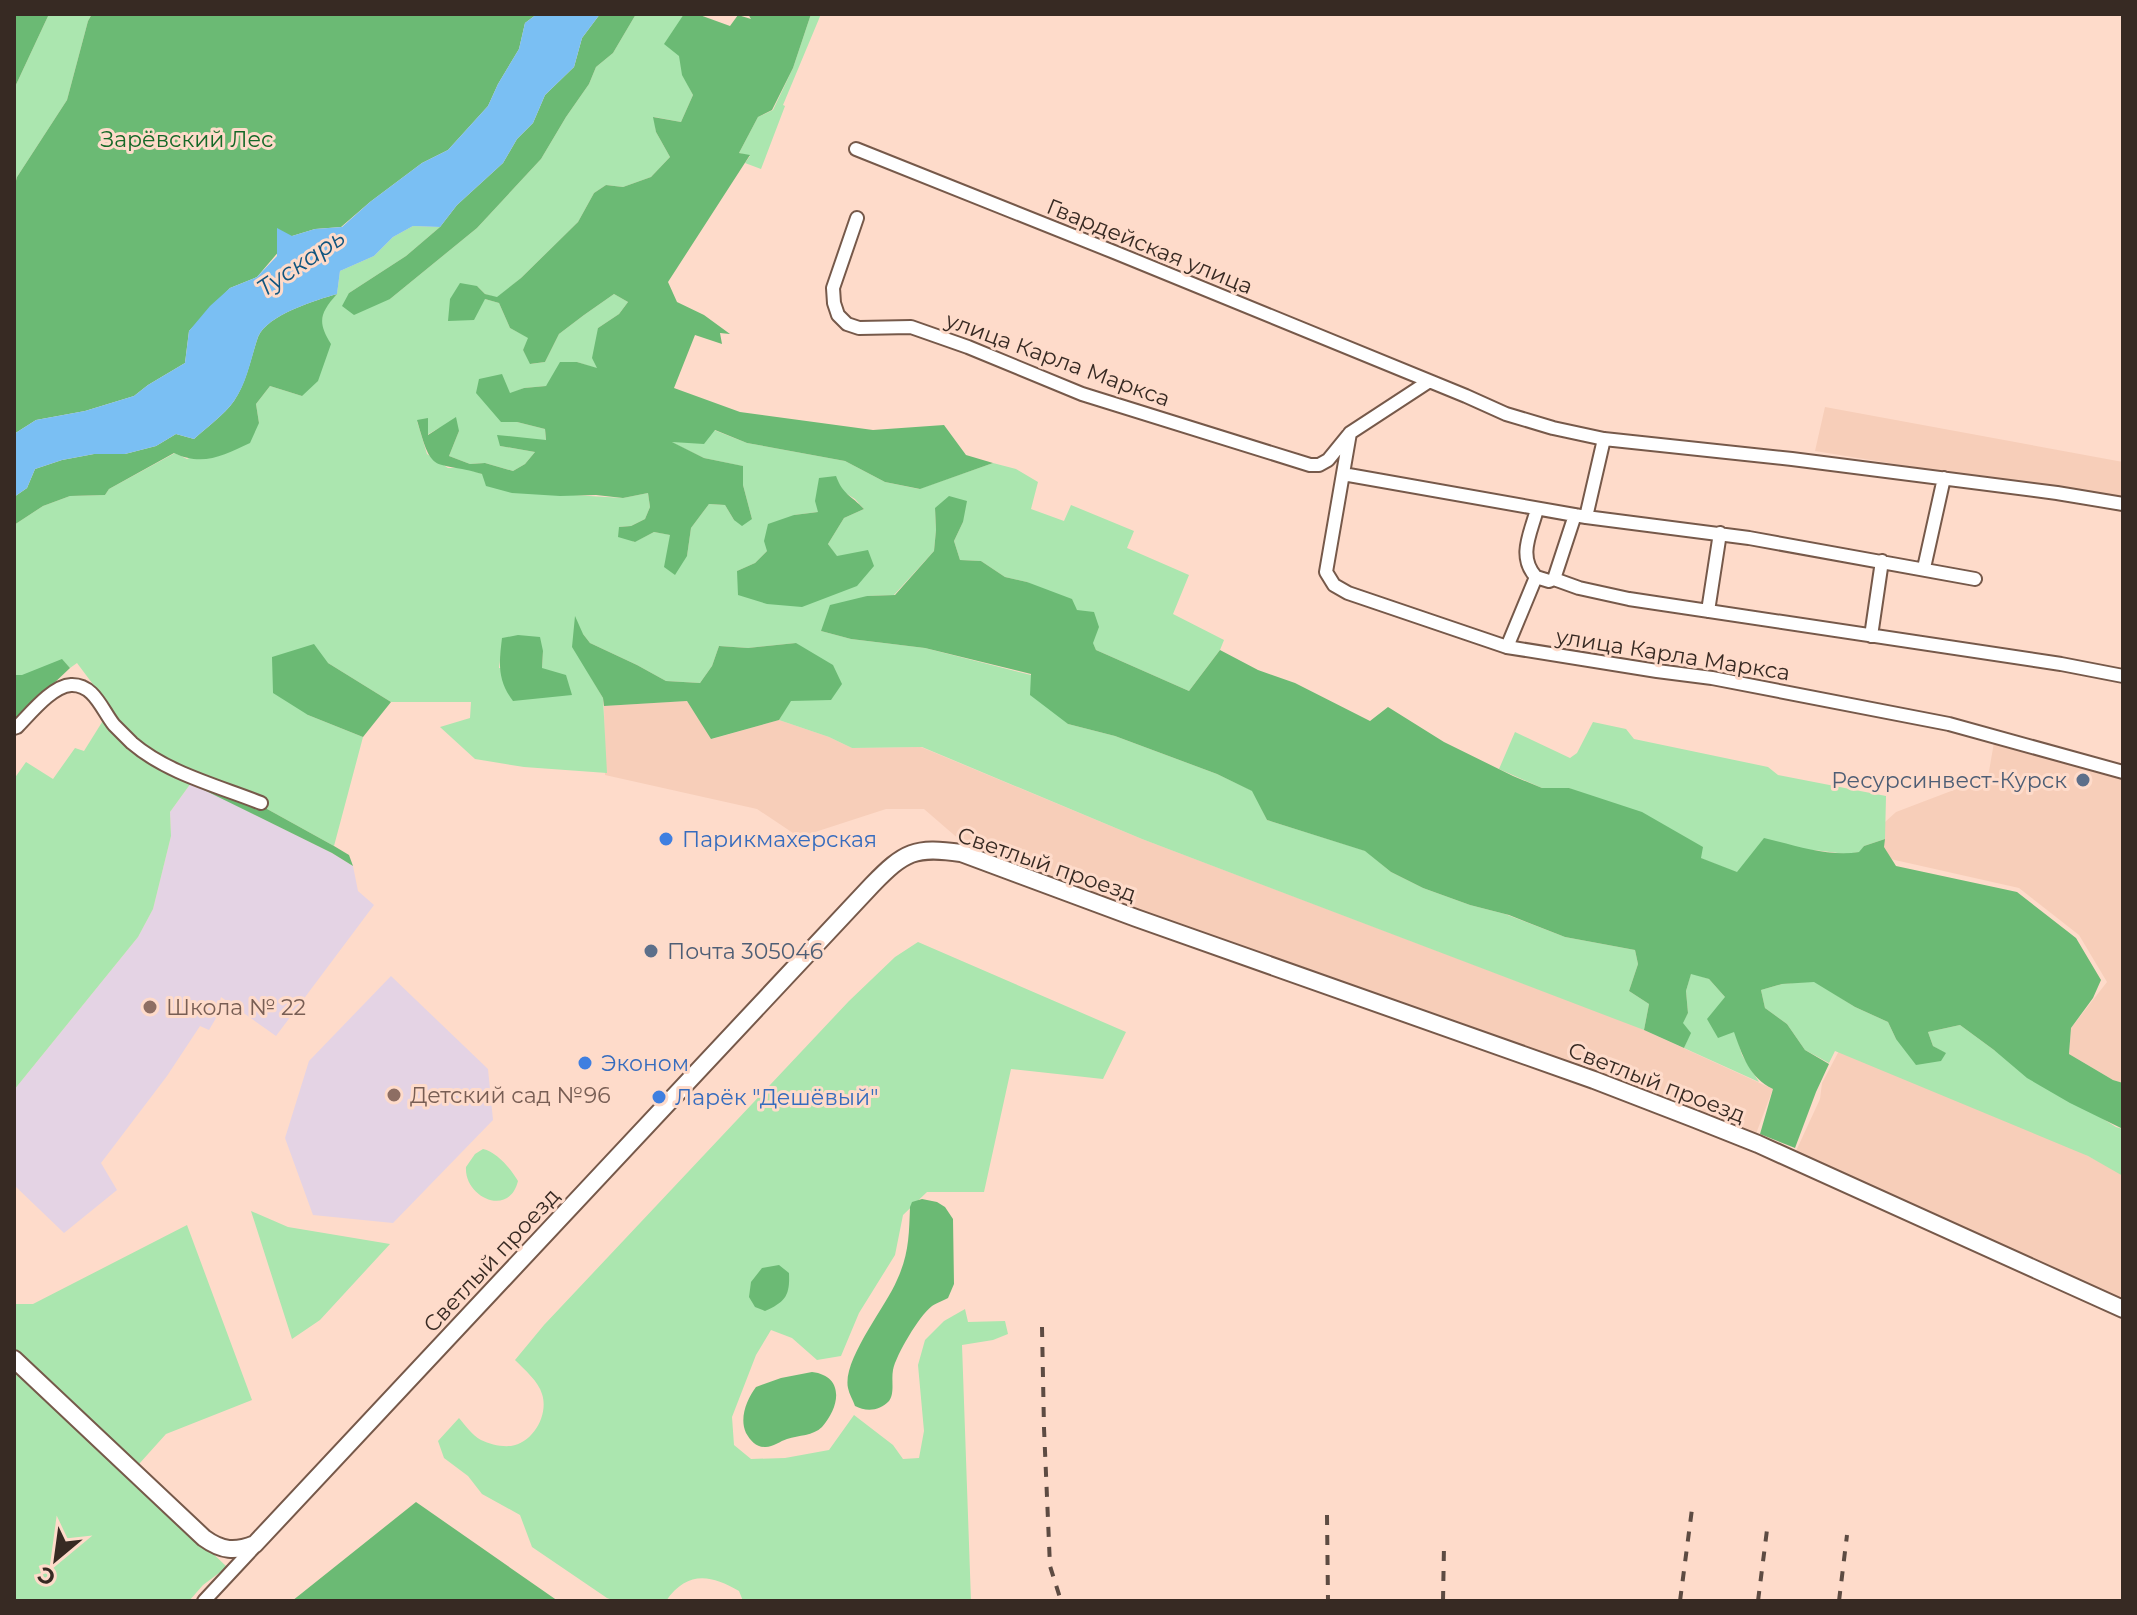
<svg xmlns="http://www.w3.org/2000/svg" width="2137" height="1615" font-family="Montserrat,sans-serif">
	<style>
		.built { fill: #f7ceb9 }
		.education { fill: #e4d3e4 }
		.green { fill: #abe6af; fill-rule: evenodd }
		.forest { fill: #6bba74 }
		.water { fill: #7abff3 }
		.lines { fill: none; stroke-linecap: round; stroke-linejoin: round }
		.minor-casing { stroke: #76594a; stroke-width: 16 }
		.tertiary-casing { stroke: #76594a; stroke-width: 20 }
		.minor { stroke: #fff; stroke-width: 12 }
		.tertiary { stroke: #fff; stroke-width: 16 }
		.rail { stroke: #5d4b42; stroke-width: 4; stroke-dasharray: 10 10; stroke-linecap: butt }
		.service-dot { fill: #5c6f8a; stroke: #fedbca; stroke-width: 3 }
		.shop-dot { fill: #3f7fe0; stroke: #fedbca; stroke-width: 3 }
		.education-dot { fill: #8d6e63; stroke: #fedbca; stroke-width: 3 }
		.labels { text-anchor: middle; stroke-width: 6; stroke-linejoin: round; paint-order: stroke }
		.park-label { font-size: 22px; fill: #156827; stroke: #fedbca }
		.street-label { font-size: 22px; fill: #372a23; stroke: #fedbca }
		.service-label { font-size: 22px; fill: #4e5e75; stroke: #fedbca; text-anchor: end }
		.shop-label { font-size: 22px; fill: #366cbe; stroke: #fedbca; text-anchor: start }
		.education-label { font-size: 22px; fill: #785e54; stroke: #fedbca; text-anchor: start }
		.water-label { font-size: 24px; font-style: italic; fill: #10557f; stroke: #fedbca }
	</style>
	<rect width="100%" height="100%" fill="#fedbca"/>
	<path class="built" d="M1825,407L2123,462V501L1815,451Z
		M687,701L712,739L779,720L829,737L852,748L921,747L1142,839L1633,1025L1773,1089L1754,1139L1176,924L961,841L924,809H886L809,834L793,833L757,809L605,775L604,706Z
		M1996,731L2123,767V1083L2113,1080L2069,1054L2071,1028L2107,982L2079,935L2019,888L1886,858L1884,847L1885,822L1896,812L1988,777Z
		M1840,1049L2012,1117L2123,1174V1299L1796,1151L1820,1099L1822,1083Z"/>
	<path class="education" d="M191,783L332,853L353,866L358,891L374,905L276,1036L221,997L216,1018L209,1030L200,1026L167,1076L101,1163L117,1190L64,1233L14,1185V1090L138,937L153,909L171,836L170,812Z
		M391,976L488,1069L493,1120L393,1223L313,1215L285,1138L309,1061Z"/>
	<path class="green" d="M49,14H92L88,21L67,100L17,177L14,188V89Z
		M636,14H685C677,46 677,65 693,95L681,122L654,117L656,132L670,157L651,177L623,187L606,185L594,193L578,222L521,278L497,298L485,294L477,286L485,299L499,303L510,328L529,338L523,350L531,364L545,362L559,334L584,315L614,294L628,302L619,314L598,328V369L577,362L546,386L524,388L510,394L501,422H517L545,429L546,441L500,446L535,452L525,464L513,471L485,463L470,464L449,456L459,431L439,428L427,435L417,421L427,454L448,468H464L540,493L623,498L648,493L650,507L645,519L631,526L619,527L634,542L654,532L671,535L687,556L691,528L709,504L725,505L734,520L752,519L743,485L742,466L704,458L669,441L714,430L747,443L845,461L885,482L919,489L993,463L1016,469L1038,482L1031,509L1064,521L1071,505L1134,531L1127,548L1189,575L1173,614L1224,640L1220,650L1189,691L1096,650L1077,610L1027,582L1005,577L981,561L960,560L954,541L963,522L935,508L936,530L934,551L894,595L867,596L821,631L851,639L925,648L1031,675L1068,724L1115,736L1217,774L1253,791L1267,820L1366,851L1391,872L1423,888L1470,905L1505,914L1565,937L1635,950L1638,964L1629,991L1649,1004L1644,1030L1142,839L922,747L852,748L829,737L779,720L790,701L809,699L796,643L748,648L719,646L712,666L700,683L666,681L637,665L590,643L583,634L589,674L603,698L607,773L524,767L475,759L440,727L470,718L471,702H391L328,663L308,715L363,737L334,846L238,793L205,782L204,790L191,783L170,812L171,836L153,909L138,937L14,1090V779L26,762L53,779L75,748L84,751L104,719L130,749L186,779L128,731L77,663L70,668L62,660L22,676L14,675V525L43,506L70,496L105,495L109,489L175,453L187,459L259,423L256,404L270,386L302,396L321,329L323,309L337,294L340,271L374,256L393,237L413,226L440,227L406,256L349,293L390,299L477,228L541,159L566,117L589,84L596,67L613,53ZM842,491L855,499L864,509L844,518L828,544L837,557L737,571L755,563L767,551L794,515L818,512ZM503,638L543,651L542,668H499Z
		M811,14H821L783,105L785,106L761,169L745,163L750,156L739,153L758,117L773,110L793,68Z
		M1593,722L1626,729L1634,739L1768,767L1778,775L1886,796L1885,839L1864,846L1860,852L1846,854L1814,850L1738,873L1700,858L1569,788H1542L1499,769L1515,732L1570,758L1577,753Z
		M918,942L1126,1032L1103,1079L1011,1069L984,1192H927L903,1215L895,1255L859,1313L841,1356L817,1360L792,1338L771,1330L756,1355L732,1417L734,1445L751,1459L785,1458L829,1450L854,1415L893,1445L903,1459L919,1458L924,1431L918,1365L925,1340L944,1321L965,1309L968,1322L1005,1321L1008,1334L993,1340L962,1345L971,1601H743L739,1591C710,1574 687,1571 666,1601H615L607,1598L532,1547L520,1515L482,1494L468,1476L444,1458L438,1441L459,1418C465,1425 472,1435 481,1440C490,1444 500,1447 511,1446C533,1443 549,1415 542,1394C539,1382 524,1369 515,1360L544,1325L849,1001L895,957Z
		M1691,973L1709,979L1725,997L1742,1055L1759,1082L1684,1048L1690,1033L1682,1023L1688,1013L1686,991Z
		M1814,981L1855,1007L1888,1022L1896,1039L1946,1054L1933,1046L1928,1032L1960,1025L1994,1050L2116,1127L2123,1129V1176L2088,1156L1835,1051L1829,1063L1805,1050L1787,1024L1765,1008L1761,990L1782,984Z
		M483,1149C497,1152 511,1169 518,1181C509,1218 464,1197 466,1167L475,1154Z
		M251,1211L288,1227L390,1244L320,1320L292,1339Z
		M187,1225L252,1400L166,1434L130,1474L227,1567L203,1585L189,1601H14V1304H33Z"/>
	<path class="forest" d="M14,14H49L14,89Z
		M92,14H537L525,23L519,49L498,84L488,106L448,150L422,163L370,202L341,227L315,229L292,236L257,277L230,288L189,331L185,363L148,385L134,396L85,411L36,420L14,434V188L17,177L67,100L88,21Z
		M600,14H636L613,53L596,67L589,84L566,117L541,159L477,228L390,299L354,315L342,306L349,293L406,256L440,227L457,205L503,163L517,139L533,123L545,95L574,67L582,38Z
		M684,14H697L730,26L738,15L751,19L748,14H811L793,68L772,110L758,117L739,153L750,155L668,282L677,302L704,315L730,334L720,333L722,344L695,335L674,388L740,412L873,430L944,425L966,455L993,463L920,489L885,482L845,461L747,443L715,430L704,444L672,442L704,458L743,466V485L752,519L742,526L734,520L725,505L709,504L691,528L687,556L675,575L664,567L670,535L654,532L635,542L618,537L619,527L631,526L645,519L650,507L648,493L623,498L596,495L560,496L512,493L486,486L482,474C433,459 433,478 417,420L428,418V435L456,417L459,431L449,456L470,464L485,463L513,471L525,464L535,452L500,446L497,435L546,440L545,429L517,422H501L476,393L479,379L502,374L510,393L524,388L546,386L560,362H577L597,368L592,358L598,328L619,314L628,302L614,294L584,315L559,334L545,362L530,364L523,350L528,338L510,328L499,303L485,299L474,320L448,321L450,299L460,283L477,286L485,294L497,297L521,278L578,222L594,193L606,185L623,187L651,177L670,157L656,132L653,117L681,122L693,95L682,75L679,56L664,44Z
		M337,294C320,313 317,322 331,344L318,381L302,396L270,386L256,404L259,423L250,443C224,455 203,467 174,453L109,489L105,495L70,496L43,506L14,525V497L27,488L35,469L62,460L94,454H125L156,446L176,434L194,439C207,427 224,415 234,401C247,382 251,357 258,337C267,315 316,300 337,294Z
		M836,476C843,495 851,495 864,509L844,518L828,544L837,556L868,550L874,566L857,586L802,607L767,604L738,595L737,571L755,563L767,551L764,541L768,524L794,515L818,512L815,501L819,478Z
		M949,496L967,501L963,522L954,541L960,560L981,561L1005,577L1027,582L1072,599L1077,610L1094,612L1099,627L1093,643L1096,650L1189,691L1220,650L1258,670L1295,683L1370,721L1388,707L1444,742L1513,776L1542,788H1569L1642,812L1703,847L1701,858L1737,872L1764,838C1795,845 1828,857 1859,852L1864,846L1885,839L1884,847L1896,866L2017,892L2076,938L2101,980L2093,998L2071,1028L2069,1054L2113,1080L2123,1083V1129L2070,1103L2027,1078L1994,1050L1960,1025L1928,1032L1933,1046L1946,1053L1941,1061L1916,1065L1896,1039L1888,1022L1855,1007L1814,982L1782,984L1761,990L1765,1008L1787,1024L1805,1050L1829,1064L1816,1092L1795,1148L1760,1134L1773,1089C1749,1077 1743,1057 1734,1032L1718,1038L1707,1019L1725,997L1709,979L1691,974L1686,991L1688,1013L1683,1023L1691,1033L1684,1048L1644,1030L1649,1004L1629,991L1638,964L1635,950L1565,937L1509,915L1470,905L1423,888L1391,872L1365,851L1267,820L1252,791L1217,774L1115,736L1068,724L1030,695L1031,674L925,648L851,639L821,631L830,605L867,596L895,595L934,551L936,530L935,508Z
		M575,616L583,634L590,643L637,665L666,681L700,683L712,666L719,646L748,648L796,643L833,665L842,684L831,700L791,701L779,720L711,739L687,701L604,706L603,698L572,647Z
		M518,635L540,637L543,651L542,668L566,675L572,695L513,701C497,680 499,663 502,638Z
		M314,644L328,663L391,702L363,737L308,715L273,693L272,657Z
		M62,659L70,668L14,721V675H22Z
		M205,781L238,793L334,846L349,855L353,866L332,853L204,790Z
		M922,1199L937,1202L945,1207L953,1219L954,1284L948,1298C943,1301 936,1303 932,1306C919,1316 896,1355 893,1370C891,1380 895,1393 889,1401C880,1411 866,1412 855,1406C853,1400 849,1394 848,1388C842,1360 886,1307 897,1280C909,1254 909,1235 910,1207L912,1202Z
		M779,1265L789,1273C790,1295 786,1302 765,1311L755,1307L749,1297L751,1282L762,1268Z
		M812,1372C845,1376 840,1407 822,1427C813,1436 799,1435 787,1439C780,1441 772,1448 764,1447C756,1447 750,1440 746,1433C739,1418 747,1399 756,1387L781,1378Z
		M416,1502L558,1601H292Z"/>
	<path class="water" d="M537,14H600L582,38L574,67L545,95L533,123L517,139L503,163L457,205L440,227L413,226L393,237L374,256L340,271L337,294C316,300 267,315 258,337C251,358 247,383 234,401C224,415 207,427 194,439L176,434L156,446L125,454H94L62,460L35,469L27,488L14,497V434L36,420L85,411L134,396L148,385L185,363L189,331L210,306L230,288L257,277L277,256V228L292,236L315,229L342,227L370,202L422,163L448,150L488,106L498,84L519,49L525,23Z"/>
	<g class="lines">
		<g class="minor-casing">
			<path id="minor" d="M856,149L1114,252L1466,396L1506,414L1553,428L1604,439L1792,459L2057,493L2123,504
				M857,218L833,288L834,303L838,315L847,324L859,328L911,327L968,347L1082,394L1310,465H1319L1328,460L1350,433L1428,382
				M1350,433L1326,572L1334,585L1348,593L1507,647L1657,671L1712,678L1949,724L2123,772
				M1343,474L1586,517L1749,538L1975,579
				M1586,517L1604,439
				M1924,568L1944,478
				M1536,577C1517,556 1531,533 1537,509
				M1554,579L1579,588L1629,599L2061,664L2123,676
				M1708,611L1720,533
				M1871,636L1882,561
				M1507,647L1536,577L1549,581L1554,579L1575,515
				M14,728L17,727C30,714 52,686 71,685C94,684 102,710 114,725C120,731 126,737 132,743C167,773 218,786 261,803
				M204,1601L258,1543"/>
		</g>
		<g class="tertiary-casing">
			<path id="tertiary" d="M14,1359L204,1538C222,1551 235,1552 255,1544L872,885C904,852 915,846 961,853L1136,918L1594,1080L1695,1119L1758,1144L2123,1309"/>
		</g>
		<use href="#minor" class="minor"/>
		<use href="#tertiary" class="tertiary"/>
		<path class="rail" d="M1042,1327L1044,1428L1050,1566L1061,1601
			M1327,1515L1328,1601
			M1443,1601L1444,1546
			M1680,1601L1692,1509
			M1758,1601L1768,1522
			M1839,1601L1847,1535"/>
	</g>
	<g class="service-dot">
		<circle cx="2083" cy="780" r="8"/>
		<circle cx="651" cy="951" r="8"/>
	</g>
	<g class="shop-dot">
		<circle cx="666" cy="839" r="8"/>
		<circle cx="585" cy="1063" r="8"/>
		<circle cx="659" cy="1097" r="8"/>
	</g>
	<g class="education-dot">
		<circle cx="150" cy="1007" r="8"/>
		<circle cx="394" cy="1095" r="8"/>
	</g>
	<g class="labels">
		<g class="park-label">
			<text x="187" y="147">Зарёвский Лес</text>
		</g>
		<g class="street-label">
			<text transform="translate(1150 246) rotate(22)" y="8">Гвардейская улица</text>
			<text transform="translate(1058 359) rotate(20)" y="8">улица Карла Маркса</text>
			<text transform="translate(1673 654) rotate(9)" y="8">улица Карла Маркса</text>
			<text transform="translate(1047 864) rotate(19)" y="8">Светлый проезд</text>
			<text transform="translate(1657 1082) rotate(21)" y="8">Светлый проезд</text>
			<text transform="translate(491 1260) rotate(-47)" y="8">Светлый проезд</text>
		</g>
		<g class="service-label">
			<text x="2067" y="788">Ресурсинвест-Курск</text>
			<text x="667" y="959" text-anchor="start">Почта 305046</text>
		</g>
		<g class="shop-label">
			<text x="682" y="847">Парикмахерская</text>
			<text x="601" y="1071">Эконом</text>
			<text x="675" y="1105">Ларёк "Дешёвый"</text>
		</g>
		<g class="education-label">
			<text x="166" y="1015">Школа № 22</text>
			<text x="410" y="1103">Детский сад №96</text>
		</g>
		<g class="water-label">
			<text transform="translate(301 263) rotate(-34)" y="8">Тускарь</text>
		</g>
	</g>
	<rect width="2137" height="1615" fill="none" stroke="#372a23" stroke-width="32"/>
	<g transform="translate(56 1559) rotate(209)" stroke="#fedbca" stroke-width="6" paint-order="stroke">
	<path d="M0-6L14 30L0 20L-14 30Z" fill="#372a23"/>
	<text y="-12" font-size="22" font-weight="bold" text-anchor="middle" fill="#372a23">С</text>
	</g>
</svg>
